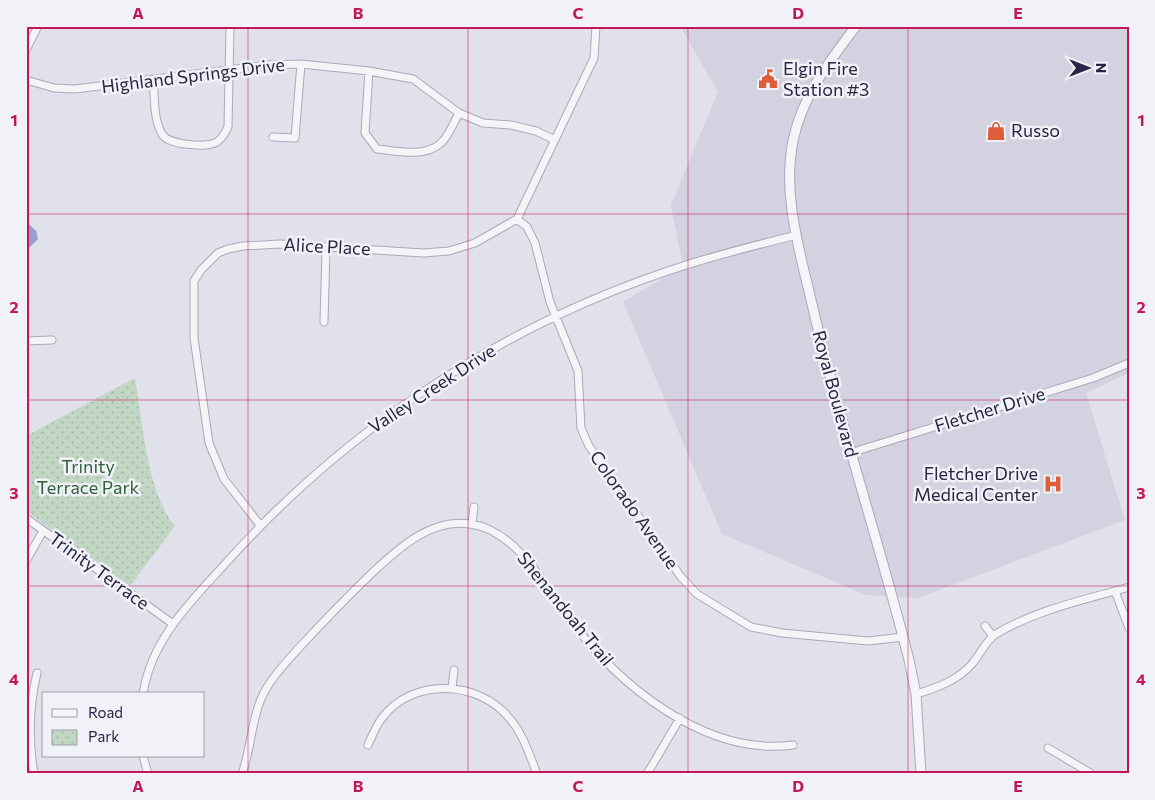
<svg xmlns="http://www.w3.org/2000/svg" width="1155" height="800" font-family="Commissioner,sans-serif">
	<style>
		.built { fill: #d2d2e0 }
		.park { fill: url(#park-dots) }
		.water { fill: url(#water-ripples) }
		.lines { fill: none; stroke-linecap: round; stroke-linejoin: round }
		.minor-casing { stroke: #a9a9b9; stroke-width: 9 }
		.tertiary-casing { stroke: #a9a9b9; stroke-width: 11 }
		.minor { stroke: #f4f4f9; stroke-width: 7 }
		.tertiary { stroke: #f4f4f9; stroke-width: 9 }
		.grid { fill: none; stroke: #c2185b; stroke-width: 1; stroke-opacity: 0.55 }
		.labels { text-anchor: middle; stroke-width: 5; stroke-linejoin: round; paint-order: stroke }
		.poi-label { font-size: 18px; fill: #272745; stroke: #f1f1f8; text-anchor: start }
		.street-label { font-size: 18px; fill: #272745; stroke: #f1f1f8 }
		.park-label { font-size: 18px; fill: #33623c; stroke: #f1f1f8 }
		.neatline { fill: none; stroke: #c2185b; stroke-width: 2 }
		.grid-label { font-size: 16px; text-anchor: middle; font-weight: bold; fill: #c2185b }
	</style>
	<defs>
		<pattern id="park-dots" width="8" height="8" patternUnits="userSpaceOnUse" patternTransform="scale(1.25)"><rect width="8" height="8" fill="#c1d6c3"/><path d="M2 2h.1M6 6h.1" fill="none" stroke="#a6b8a9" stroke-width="1.8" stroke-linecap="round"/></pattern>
		<pattern id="water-ripples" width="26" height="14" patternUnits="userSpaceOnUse" patternTransform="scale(1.25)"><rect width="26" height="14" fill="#989ecf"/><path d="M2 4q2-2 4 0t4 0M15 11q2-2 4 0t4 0" fill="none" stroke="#7c81aa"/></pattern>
	</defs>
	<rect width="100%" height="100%" fill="#e1e1eb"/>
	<path class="built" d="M680,26H1129V373L1086,393L1125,520L918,598L866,595L722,534L623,302L683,266L671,205L718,92Z"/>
	<path class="park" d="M135,378C142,420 147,493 175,526L130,586L26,511V436Z"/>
	<path class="water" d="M26,221L36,231L38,239L29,248H26Z"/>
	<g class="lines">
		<g class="minor-casing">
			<path id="minor" d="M26,50L38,26
				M369,71L365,133L377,149C397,151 425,158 441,143C449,136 454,122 459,113
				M26,80L54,88L75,89L268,65L301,64L369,71L413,79L459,113L483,123L511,125L536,131L555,140
				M153,80C155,96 153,119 162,134C168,145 206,148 217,142C223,138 225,133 228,127L230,26
				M273,137L295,138L301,64
				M517,219L527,227L535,243L550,302L578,371L581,428L589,446L681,577L697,594L751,627L782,633L868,641L903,637
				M324,322L326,248
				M26,341L52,340
				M850,453L1093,378L1129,363
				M26,518L173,624
				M472,524L474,507
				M260,525L224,479L209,443L194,338V281L201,270L218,253L228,249L243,246L280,244L423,253L449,251L475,243L517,219L594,58L596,26
				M26,561L43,531
				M1115,591L1129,628
				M985,626L993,636
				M452,688L454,670
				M143,694C151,640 191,601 226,563C344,431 497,329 665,272C708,257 752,246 797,235
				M916,694C937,688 958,680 972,664C980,655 986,640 996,634C1036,610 1084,600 1129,587
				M368,745C372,736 376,726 382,718C413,677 479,680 510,719C523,734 530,756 537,774
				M1048,748L1092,774
				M143,756L148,774
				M34,774C28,739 29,707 37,673
				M242,774C251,749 251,723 261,699C269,680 284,665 297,650C322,623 347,597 373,572C399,548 431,518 470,524C516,530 544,584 568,617C617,684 705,757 793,745
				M647,774L680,718"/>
		</g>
		<g class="tertiary-casing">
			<path id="tertiary" d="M856,26C829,62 802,96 793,141C782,195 800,252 812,304C840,425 879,541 909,660L916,694L921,774"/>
		</g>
		<use href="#minor" class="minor"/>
		<use href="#tertiary" class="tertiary"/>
	</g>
	<path class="grid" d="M248,26V774M468,26V774M688,26V774M908,26V774M26,214H1129M26,400H1129M26,586H1129"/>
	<defs>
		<g id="civic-bare" transform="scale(1.5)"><path d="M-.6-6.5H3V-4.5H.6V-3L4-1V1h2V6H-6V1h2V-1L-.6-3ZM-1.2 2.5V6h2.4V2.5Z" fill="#dd5e39" stroke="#f1f1f8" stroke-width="2.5" paint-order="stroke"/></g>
		<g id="shop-bare" transform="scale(1.5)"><path d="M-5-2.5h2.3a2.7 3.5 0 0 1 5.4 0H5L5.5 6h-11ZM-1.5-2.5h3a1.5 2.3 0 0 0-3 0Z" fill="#dd5e39" stroke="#f1f1f8" stroke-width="2.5" paint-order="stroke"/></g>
		<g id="hospital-bare" transform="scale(1.5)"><path d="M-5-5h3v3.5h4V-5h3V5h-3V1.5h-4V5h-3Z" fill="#dd5e39" stroke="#f1f1f8" stroke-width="2.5" paint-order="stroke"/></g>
	</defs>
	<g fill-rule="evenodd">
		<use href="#civic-bare" x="768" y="79"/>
		<use href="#shop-bare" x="996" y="131"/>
		<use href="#hospital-bare" x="1053" y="484"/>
	</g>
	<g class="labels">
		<g class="poi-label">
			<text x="783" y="75">Elgin Fire<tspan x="783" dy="21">Station #3</tspan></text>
			<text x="1011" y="137">Russo</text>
			<text x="1038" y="480" text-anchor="end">Fletcher Drive<tspan x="1038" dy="21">Medical Center</tspan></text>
		</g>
		<g class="street-label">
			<text transform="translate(193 76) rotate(-7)" y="6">Highland Springs Drive</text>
			<text transform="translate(327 247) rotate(3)" y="6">Alice Place</text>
			<text transform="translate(432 389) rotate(-33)" y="6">Valley Creek Drive</text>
			<text transform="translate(835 394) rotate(75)" y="6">Royal Boulevard</text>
			<text transform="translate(990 410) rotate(-17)" y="6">Fletcher Drive</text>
			<text transform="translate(634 510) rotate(55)" y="6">Colorado Avenue</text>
			<text transform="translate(99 571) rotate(36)" y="6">Trinity Terrace</text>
			<text transform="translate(565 609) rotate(51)" y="6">Shenandoah Trail</text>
		</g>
		<g class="park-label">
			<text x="88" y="473">Trinity<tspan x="88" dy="21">Terrace Park</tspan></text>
		</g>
	</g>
	<rect width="1155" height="800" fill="none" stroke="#f1f1f8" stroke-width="55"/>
	<rect x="42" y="692" width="162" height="65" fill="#f1f1f8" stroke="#a0a0b0"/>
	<rect x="52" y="709" width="25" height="8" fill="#f4f4f9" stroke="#a0a0b0"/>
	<text x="88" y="718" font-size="15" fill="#272745">Road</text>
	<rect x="52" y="730" width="25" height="15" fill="url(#park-dots)" stroke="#a0a0b0"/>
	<text x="88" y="742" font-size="15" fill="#272745">Park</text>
	<g transform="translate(1088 68) rotate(90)" stroke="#f1f1f8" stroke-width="4" paint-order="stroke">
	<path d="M0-4L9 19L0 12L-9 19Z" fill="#272745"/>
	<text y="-8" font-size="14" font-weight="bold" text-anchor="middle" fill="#272745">N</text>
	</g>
	<rect x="28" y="28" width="1100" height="744" class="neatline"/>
	<g class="grid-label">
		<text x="138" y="19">A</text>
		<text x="358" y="19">B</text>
		<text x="578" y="19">C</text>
		<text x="798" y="19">D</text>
		<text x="1018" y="19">E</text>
		<text x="14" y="126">1</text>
		<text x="1141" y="126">1</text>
		<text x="14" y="313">2</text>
		<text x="1141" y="313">2</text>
		<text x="14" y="499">3</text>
		<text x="1141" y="499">3</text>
		<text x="14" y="685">4</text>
		<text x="1141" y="685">4</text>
		<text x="138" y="792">A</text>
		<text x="358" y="792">B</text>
		<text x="578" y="792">C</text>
		<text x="798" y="792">D</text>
		<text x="1018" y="792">E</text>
	</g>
</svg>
